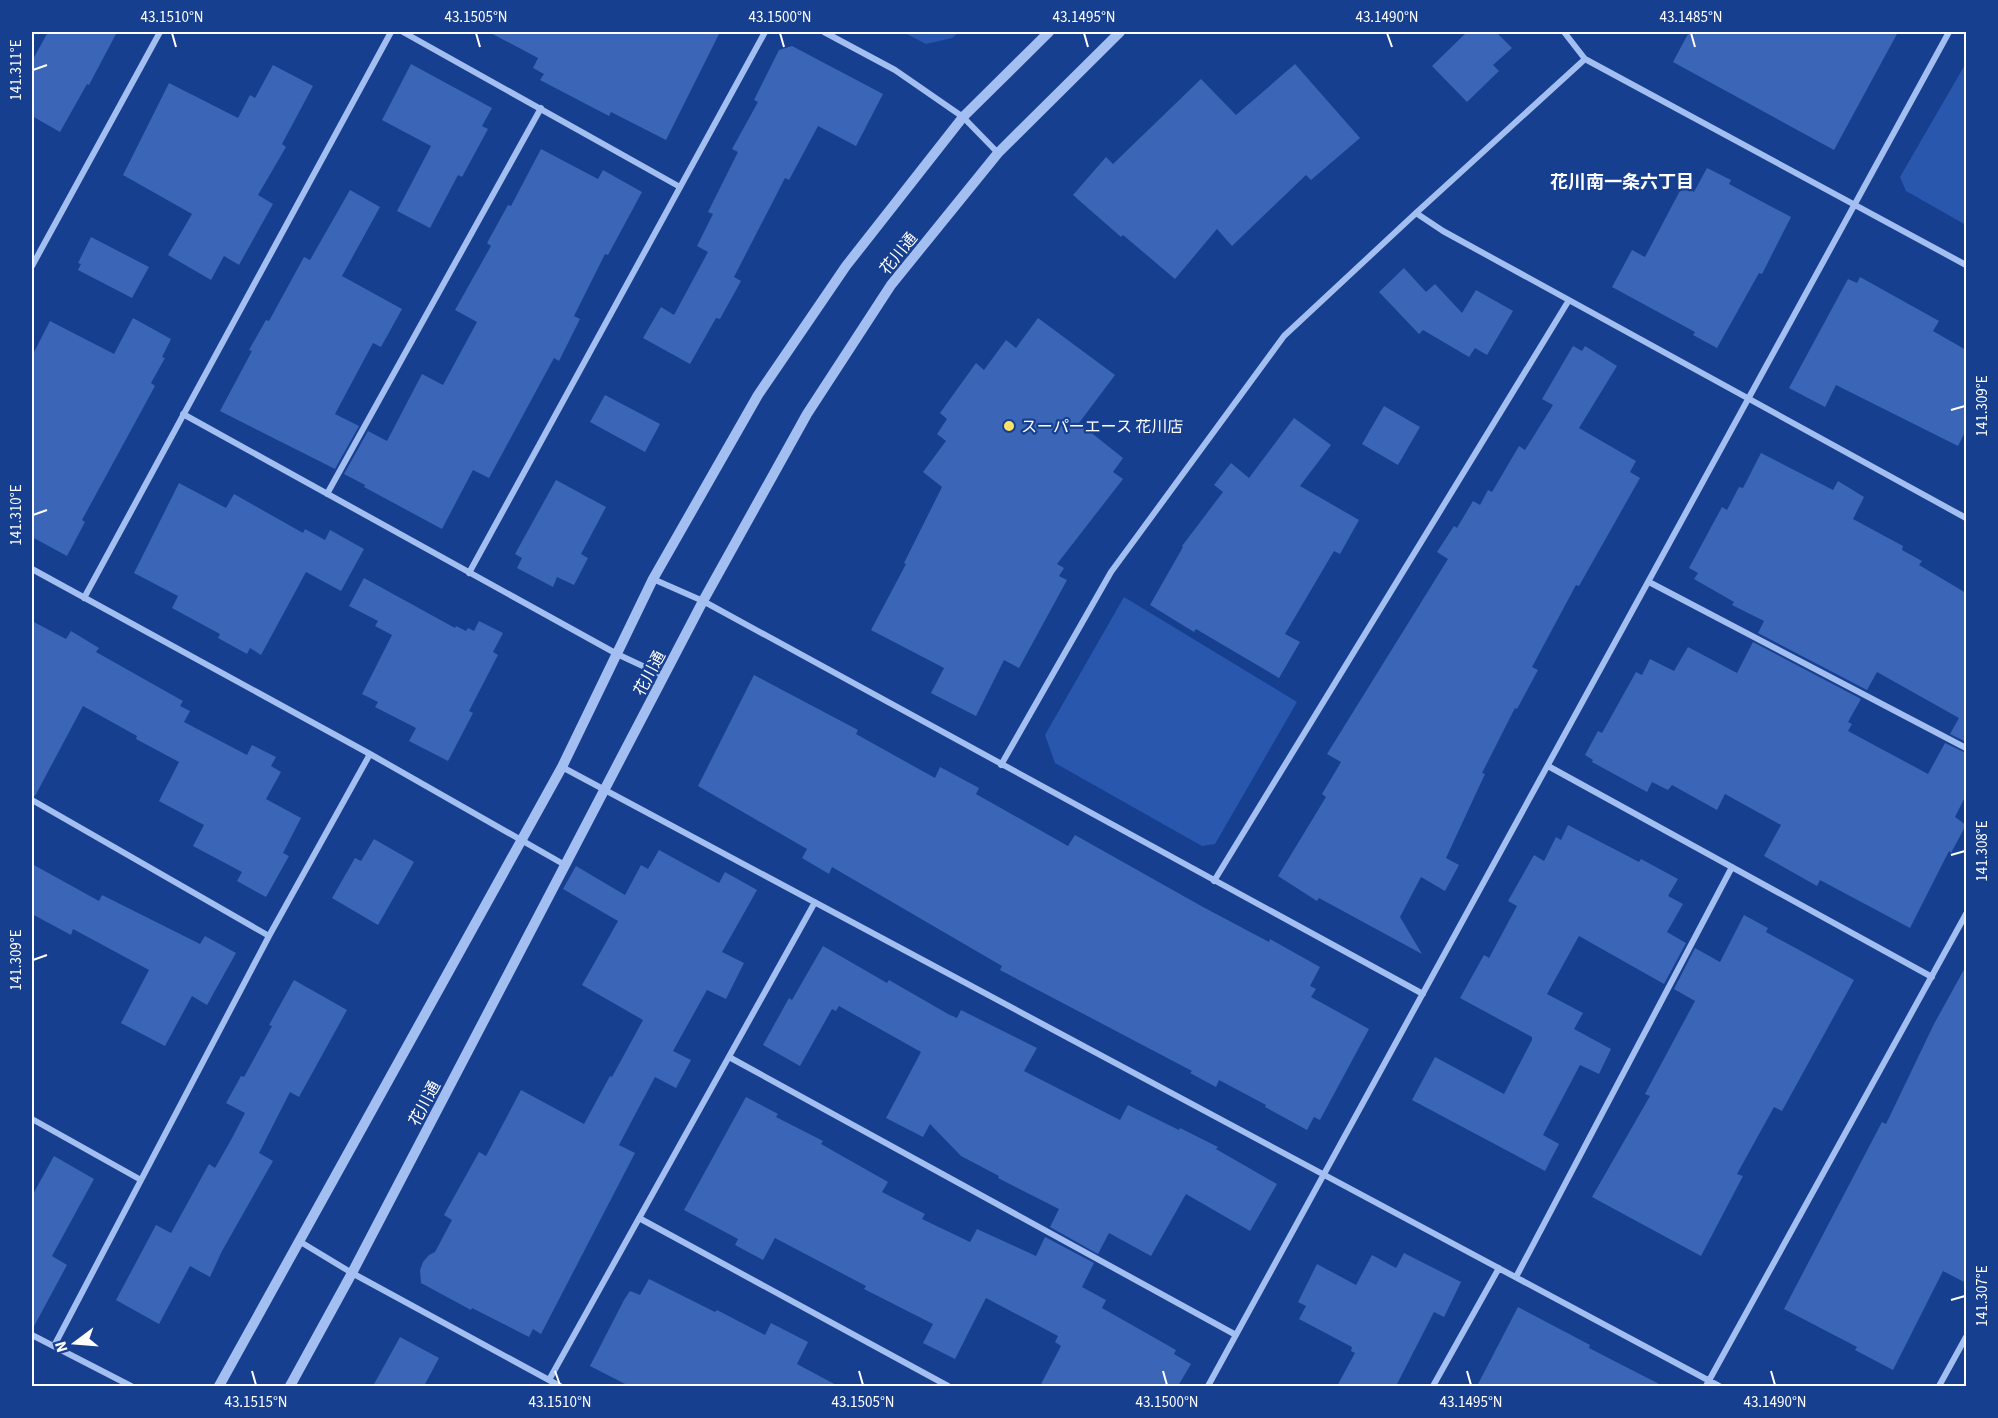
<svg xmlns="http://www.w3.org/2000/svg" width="1998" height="1418" font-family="'Source Sans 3','Noto Sans JP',sans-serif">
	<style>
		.green { fill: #2957ae }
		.building { fill: #3b65b6 }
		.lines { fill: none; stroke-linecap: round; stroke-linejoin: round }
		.minor { stroke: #a3bef0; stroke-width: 6 }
		.tertiary { stroke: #a3bef0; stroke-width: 10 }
		.ticks { fill: none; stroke: #fff; stroke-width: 2 }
		.poi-dot { fill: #ffe262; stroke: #173f8f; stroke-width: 2 }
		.labels { text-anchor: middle; stroke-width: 4.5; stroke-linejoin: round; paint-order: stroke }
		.street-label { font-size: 16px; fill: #fff; stroke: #173f8f }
		.poi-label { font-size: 16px; fill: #fff; stroke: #173f8f; text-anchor: start }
		.neighbourhood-label { font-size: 18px; font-weight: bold; fill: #fff; stroke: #173f8f }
		.neatline { fill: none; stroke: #fff; stroke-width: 2 }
		.ticks-label { font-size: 15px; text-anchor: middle; fill: #fff }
	</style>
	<rect width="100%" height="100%" fill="#173f8f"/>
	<path class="green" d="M903,32H959L952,38L926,44Z
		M1966,63V225L1906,191L1900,177Z
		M1124,597L1297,702L1215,844L1202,846L1055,763L1045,735Z"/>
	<path class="building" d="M48,32H117L89,85L87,84L60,132L32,116V61Z
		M489,32H720L666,140L611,112L609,116L540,80L544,74L533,68L538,58Z
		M1467,32H1496L1512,48L1493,65L1499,71L1467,102L1432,66Z
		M1689,32H1898L1834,150L1673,62Z
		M792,46L883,94L856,146L818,126L789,180L785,178L734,277L741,281L720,319L716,318L690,364L643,338L661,307L674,315L708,252L697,246L713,214L708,212L738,152L732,149L758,102L754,100L779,50Z
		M411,64L492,108L482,126L488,129L462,177L458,175L430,228L397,211L431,146L382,120Z
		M1295,64L1360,138L1311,180L1306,175L1232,246L1217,229L1175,279L1123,235L1121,237L1073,195L1106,157L1113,164L1201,79L1236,115Z
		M273,65L313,86L282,144L286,147L258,195L273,204L239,265L224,256L211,280L168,255L192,214L123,175L169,83L238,118L250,95L255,98Z
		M541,149L598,179L603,170L642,192L608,255L605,254L574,316L580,319L559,361L554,358L489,478L473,470L442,529L364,487L365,485L344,474L368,431L387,441L422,374L443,385L477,322L455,310L491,246L487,243L508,205L511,206Z
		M1707,168L1731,180L1729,184L1791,217L1762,274L1759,273L1717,348L1693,335L1695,332L1612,287L1632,250L1645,257L1683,185L1694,192Z
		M350,190L380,207L342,276L402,309L381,347L373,343L335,414L359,426L335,469L220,411L252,351L249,350L266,320L269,321L304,257L310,260Z
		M91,237L149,267L132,298L78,270L81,264L78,263Z
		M1404,268L1426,292L1435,284L1462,313L1476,290L1513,311L1487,355L1475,348L1469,357L1423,330L1419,334L1379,292Z
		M1860,277L1939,321L1933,331L1966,350V430L1958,446L1836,385L1825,407L1789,388L1848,279L1857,283Z
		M133,318L171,339L162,357L165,358L151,383L155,386L82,520L85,522L67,556L32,537V356L50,321L114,354Z
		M1038,318L1115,375L1079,423L1123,458L1113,472L1123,479L1057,564L1064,568L1059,576L1067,580L1019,668L1004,660L976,716L931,693L944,668L871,630L906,564L904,563L942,487L923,472L946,441L937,434L947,419L940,413L976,363L984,370L1006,340L1016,348Z
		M1573,346L1582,351L1585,346L1617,366L1579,428L1636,461L1630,472L1640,478L1579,586L1576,585L1532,667L1538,670L1517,709L1515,708L1482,773L1485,774L1446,858L1459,865L1445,891L1421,877L1400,917L1422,954L1319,898L1317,901L1278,876L1326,797L1322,794L1341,762L1327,754L1448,559L1437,552L1454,526L1457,528L1473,501L1480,505L1488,490L1492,492L1519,446L1525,450L1553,405L1542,399Z
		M605,395L660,424L645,452L590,422Z
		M1384,406L1420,427L1398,465L1362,444Z
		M1294,418L1331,445L1300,486L1359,520L1340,554L1334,551L1285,634L1300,642L1279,678L1196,629L1194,632L1150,605L1183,547L1182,546L1223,492L1214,485L1231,463L1249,478Z
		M1761,453L1833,490L1838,481L1864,497L1853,519L1903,546L1902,550L1922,561L1919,565L1966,593V742L1950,734L1959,718L1877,672L1867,690L1758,633L1764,621L1732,605L1734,602L1694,579L1698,573L1689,568L1722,507L1727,510L1739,487L1743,488Z
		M556,480L606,507L581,554L588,558L574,585L557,577L553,587L517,568L522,558L515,554Z
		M179,483L226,508L234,494L303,533L305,529L325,540L330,530L364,549L341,591L306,572L261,655L250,648L247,654L218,638L220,634L172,608L178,596L134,573Z
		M364,578L455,628L456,626L466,631L468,628L474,631L479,621L503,633L493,652L498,655L469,711L473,713L448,761L409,741L416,728L375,707L378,702L362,694L392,635L375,626L378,621L349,606Z
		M32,621L66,639L71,631L99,648L96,652L183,701L180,706L190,711L184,722L247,755L252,745L276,757L271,766L281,772L266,799L301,818L283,853L289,856L266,897L237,881L242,872L193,846L204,825L159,801L179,762L136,739L137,736L83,706L35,796L32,795Z
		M1753,642L1861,699L1848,722L1852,724L1848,731L1928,774L1945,743L1966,753V795L1955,817L1966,825L1951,853L1949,851L1910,928L1820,880L1817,886L1764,856L1781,825L1725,794L1717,810L1672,785L1668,790L1652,782L1647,792L1592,762L1593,760L1585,755L1598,731L1602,733L1636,672L1642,675L1650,659L1674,671L1688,647L1737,673Z
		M754,675L858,730L856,734L935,778L940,767L979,788L976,794L1068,846L1075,835L1203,907L1269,942L1270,939L1320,967L1310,986L1316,989L1311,997L1369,1029L1320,1120L1314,1117L1307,1130L1265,1107L1266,1105L1219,1080L1216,1087L1190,1073L1192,1071L1000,970L1002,966L832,867L829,874L802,858L807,849L698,786Z
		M1568,825L1639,862L1641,859L1678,879L1668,896L1683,904L1667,932L1686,943L1664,984L1579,936L1547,994L1583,1013L1574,1029L1611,1049L1599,1074L1580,1065L1543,1135L1559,1144L1545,1171L1412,1100L1435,1057L1504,1094L1532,1040V1037L1460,998L1484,955L1489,958L1517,906L1508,901L1534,855L1544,861L1556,837L1561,840Z
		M374,839L414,862L378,925L332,898L355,858L361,861Z
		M659,850L719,883L725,872L757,890L722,952L744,963L726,999L707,990L673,1051L691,1060L676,1088L655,1077L619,1145L635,1153L541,1334L533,1329L529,1337L472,1308L471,1310L421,1283L420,1270L423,1262L429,1255L435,1252L452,1220L444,1215L479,1152L486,1156L521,1090L584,1124L610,1076L612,1077L643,1020L582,985L618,921L563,889L576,866L625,895L641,865L648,869Z
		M32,864L99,901L102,895L200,944L205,936L236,953L207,1005L192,996L165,1046L121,1023L149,970L73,929L71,935L32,914Z
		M1744,915L1768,928L1766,932L1854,980L1782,1111L1774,1107L1737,1174L1743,1176L1701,1256L1592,1197L1650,1096L1645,1094L1695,1001L1674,989L1695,948L1720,962Z
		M823,946L887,983L889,980L948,1014L957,1018L961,1010L1037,1048L1024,1071L1120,1120L1128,1105L1179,1130L1180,1128L1218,1147L1216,1149L1277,1184L1250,1231L1186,1194L1151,1256L1109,1233L1098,1254L1050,1227L1059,1209L998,1178L999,1176L961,1156L930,1124L923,1137L886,1118L921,1052L839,1006L836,1011L832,1009L800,1066L763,1045L789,998L792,1000Z
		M1966,966V1283L1943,1271L1893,1370L1855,1350L1857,1347L1784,1309L1882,1122L1886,1124L1934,1024Z
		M294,980L347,1010L299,1097L290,1092L259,1153L273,1161L222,1251L210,1277L190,1266L159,1324L116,1300L156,1225L171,1233L209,1164L215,1168L231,1140L245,1113L226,1103L241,1076L244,1077L272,1026L269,1025Z
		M746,1097L778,1114L776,1117L823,1141L821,1144L888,1182L882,1192L925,1214L922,1219L970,1242L977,1229L1036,1256L1045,1237L1094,1263L1082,1287L1106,1300L1102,1308L1176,1350L1174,1354L1191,1364L1178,1386H1040L1061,1346L1055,1342L1058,1336L986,1298L955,1359L923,1343L933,1324L864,1289L866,1286L775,1238L763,1260L735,1245L738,1239L684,1210Z
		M54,1156L94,1179L52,1256L67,1265L32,1330V1196Z
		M1404,1253L1461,1282L1444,1317L1434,1312L1396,1386H1337L1355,1353L1351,1351L1352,1347L1299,1319L1306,1306L1298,1302L1317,1264L1356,1285L1372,1255L1396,1268Z
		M649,1279L715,1312L717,1310L765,1335L771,1323L808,1342L797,1364L838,1386H629L590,1366L624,1300L630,1291L640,1295Z
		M1518,1307L1590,1345L1589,1348L1663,1386H1477Z
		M400,1337L439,1358L424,1386H373Z"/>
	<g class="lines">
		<path class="minor" d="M403,32L680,187
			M824,32L895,70L963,117L998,153
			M1564,32L1585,59L1966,265
			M1416,213L1443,231L1966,518
			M32,266L160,32
			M183,414L617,654L664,676
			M327,494L541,108
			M32,569L370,754L565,865
			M469,573L765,32
			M653,579L703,601L1423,994
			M1649,582L1966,748
			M84,598L391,32
			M1001,765L1111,572L1284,336L1416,213L1585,59
			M1548,766L1932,977
			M562,767L1719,1386
			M32,800L269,936
			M1214,881L1569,300
			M729,1057L1236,1335
			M32,1119L141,1180
			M639,1218L948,1386
			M299,1241L352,1273L560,1386
			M1516,1277L1732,867
			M32,1335L131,1386
			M54,1346L269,936L370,754
			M549,1380L815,902
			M1208,1386L1949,32
			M1433,1386L1499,1268
			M1706,1386L1966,914
			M1939,1386L1966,1337"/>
		<path class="tertiary" d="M219,1386L562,767L653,579L758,395L846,266L963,117L1049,32
			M290,1386L352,1273L703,601L807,414L891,285L998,153L1120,32"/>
	</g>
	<path class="ticks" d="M172,33L176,47M476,33L480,47M780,33L784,47M1084,33L1088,47M1387,33L1392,47M1691,33L1695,47M33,70L47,65M1951,410L1965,406M33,515L47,510M1951,855L1965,851M33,960L47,955M1951,1300L1965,1296M252,1371L256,1385M555,1371L560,1385M859,1371L863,1385M1163,1371L1167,1385M1467,1371L1471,1385M1771,1371L1775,1385"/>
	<circle class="poi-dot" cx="1009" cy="426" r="6"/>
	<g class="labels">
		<g class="street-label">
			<text transform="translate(898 253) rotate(-51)" y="6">花川通</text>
			<text transform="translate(649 673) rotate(-62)" y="6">花川通</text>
			<text transform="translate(424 1103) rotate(-62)" y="6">花川通</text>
		</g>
		<g class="poi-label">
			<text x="1021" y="432">スーパーエース 花川店</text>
		</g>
		<g class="neighbourhood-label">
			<text x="1622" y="188">花川南一条六丁目</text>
		</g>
	</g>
	<rect width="1998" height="1418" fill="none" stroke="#173f8f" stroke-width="66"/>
	<g transform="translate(75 1343) rotate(254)" stroke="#173f8f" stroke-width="4.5" paint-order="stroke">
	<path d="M0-4.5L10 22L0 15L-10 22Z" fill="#ffffff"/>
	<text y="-9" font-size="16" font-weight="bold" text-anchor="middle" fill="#ffffff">N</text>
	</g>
	<rect x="33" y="33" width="1932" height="1352" class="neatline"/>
	<g class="ticks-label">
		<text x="172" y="22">43.1510°N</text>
		<text x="476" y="22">43.1505°N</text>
		<text x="780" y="22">43.1500°N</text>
		<text x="1084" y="22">43.1495°N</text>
		<text x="1387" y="22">43.1490°N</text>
		<text x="1691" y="22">43.1485°N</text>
		<text transform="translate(16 70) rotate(-90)" y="5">141.311°E</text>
		<text transform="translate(1982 406) rotate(-90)" y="5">141.309°E</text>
		<text transform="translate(16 515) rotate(-90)" y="5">141.310°E</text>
		<text transform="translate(1982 851) rotate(-90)" y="5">141.308°E</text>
		<text transform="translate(16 960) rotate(-90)" y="5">141.309°E</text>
		<text transform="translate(1982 1296) rotate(-90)" y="5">141.307°E</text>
		<text x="256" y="1407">43.1515°N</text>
		<text x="560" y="1407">43.1510°N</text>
		<text x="863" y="1407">43.1505°N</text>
		<text x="1167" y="1407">43.1500°N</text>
		<text x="1471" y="1407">43.1495°N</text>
		<text x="1775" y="1407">43.1490°N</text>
	</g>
</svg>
